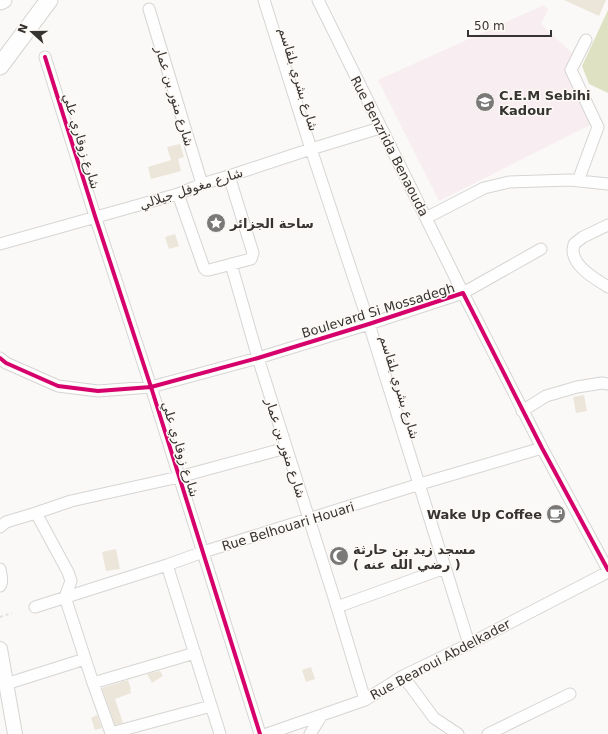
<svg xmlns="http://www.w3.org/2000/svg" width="608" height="734" font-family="'DejaVu Sans',Cairo,sans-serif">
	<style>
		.education { fill: #f8edf0 }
		.green { fill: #dfe1c3 }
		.building { fill: #ece5d9 }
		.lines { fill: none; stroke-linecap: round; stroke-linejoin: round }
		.minor-casing { stroke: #d6d5d3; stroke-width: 13 }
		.major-casing { stroke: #d6d5d3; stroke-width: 16 }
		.highway-casing { stroke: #d6d5d3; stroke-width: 19 }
		.path { stroke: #e1e0e0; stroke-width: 2; stroke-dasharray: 3 3; stroke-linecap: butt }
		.minor { stroke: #fefefe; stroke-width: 11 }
		.major { stroke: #fefefe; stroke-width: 14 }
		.highway { stroke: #fefefe; stroke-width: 17 }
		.cycleway-casing { stroke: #fdf9f5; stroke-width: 6 }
		.cycleway { stroke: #d6006c; stroke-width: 4 }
		.labels { text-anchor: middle; stroke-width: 3; stroke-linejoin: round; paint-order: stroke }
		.street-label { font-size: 13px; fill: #363433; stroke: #fdf9f5 }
		.poi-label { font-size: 13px; font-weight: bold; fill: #363433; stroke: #fdf9f5; text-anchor: start }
	</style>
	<rect width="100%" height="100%" fill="#fbf9f7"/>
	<path class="education" d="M544,5L548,9L541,24L577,58L565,67L592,124L439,201L378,80Z"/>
	<path class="green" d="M608,10V93L589,84L582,66Z"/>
	<path class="building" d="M564,0H606L599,16Z
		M180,144L184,157L178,159L181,171L151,179L148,167L171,160L167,147Z
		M175,234L179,246L169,249L165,237Z
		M584,395L587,411L576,413L573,397Z
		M116,549L120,569L106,571L102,552Z
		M311,667L315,679L306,682L302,670Z
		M160,671L163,676L152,683L147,674Z
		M128,680L131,689L130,690L131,693L115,699L123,723L115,725L102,688Z
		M97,715L102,728L95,730L91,718Z"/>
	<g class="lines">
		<g class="minor-casing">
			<path id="minor" d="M264,0L311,149L369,324L469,644
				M318,0L463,293L541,249
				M149,9L202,184
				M45,57L95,216L151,387L260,734
				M578,181L598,127L571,70L586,40
				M178,194L204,268L206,270H209L251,259L253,253L229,176
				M426,218L484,188L509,182L570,180L608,184
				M608,225L583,237L574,244C574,246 573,248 573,250C573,267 596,279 608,287
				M0,244L178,194L202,184L229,176L311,149L380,128
				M231,264L258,358L337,607L365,700
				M0,358L6,363L58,386L98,391L151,387L258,358L369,324L463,293L542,448L608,570
				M522,411L546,396L577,387L602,383L608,384
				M36,513L68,572L71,581L65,597L93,683L111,733L112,734
				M0,527L6,522L36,513L71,501L179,477L286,448
				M167,565L220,734
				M0,569C1,574 3,582 0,586
				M35,607L167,565L203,552L420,484L542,448
				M337,607L445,568
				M403,676L434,718L458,734
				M93,683L195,653
				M6,684L85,659
				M111,733L211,706
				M267,734L365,700L403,676L469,644L608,572
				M310,734L322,715
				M488,734L570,694"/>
		</g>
		<g class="major-casing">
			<path id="major" d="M0,649L15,734"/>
		</g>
		<g class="highway-casing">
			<path id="highway" d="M0,1L3,0
				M0,66L49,0"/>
		</g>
		<path class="path" d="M0,617L12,613"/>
		<use href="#minor" class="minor"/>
		<use href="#major" class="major"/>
		<use href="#highway" class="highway"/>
		<g class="cycleway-casing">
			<path id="cycleway" d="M45,57L95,216L151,387L260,734
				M0,358L6,363L58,386L98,391L151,387L258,358L369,324L463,293L542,448L608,570"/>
		</g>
		<use href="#cycleway" class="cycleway"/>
	</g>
	<defs>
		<g id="school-disc" transform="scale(1)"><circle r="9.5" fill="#7b7978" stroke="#fdf9f5"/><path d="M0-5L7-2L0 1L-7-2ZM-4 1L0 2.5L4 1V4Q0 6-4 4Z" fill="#fff"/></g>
		<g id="sight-disc" transform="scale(1)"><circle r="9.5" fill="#7b7978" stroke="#fdf9f5"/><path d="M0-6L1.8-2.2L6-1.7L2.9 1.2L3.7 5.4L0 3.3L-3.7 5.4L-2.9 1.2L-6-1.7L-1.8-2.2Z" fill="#fff"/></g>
		<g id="cafe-disc" transform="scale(1)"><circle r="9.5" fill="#7b7978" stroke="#fdf9f5"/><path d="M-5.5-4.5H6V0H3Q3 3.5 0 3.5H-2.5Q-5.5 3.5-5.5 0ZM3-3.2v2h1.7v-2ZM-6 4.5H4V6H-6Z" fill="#fff"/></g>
		<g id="mosque-disc" transform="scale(1)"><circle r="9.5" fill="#7b7978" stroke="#fdf9f5"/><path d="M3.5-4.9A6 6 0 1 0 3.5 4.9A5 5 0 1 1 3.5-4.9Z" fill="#fff"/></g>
	</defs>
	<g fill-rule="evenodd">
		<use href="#school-disc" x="485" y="102"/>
		<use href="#sight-disc" x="216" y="223"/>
		<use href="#cafe-disc" x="556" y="514"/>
		<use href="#mosque-disc" x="339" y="556"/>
	</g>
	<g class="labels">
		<g class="street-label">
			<text transform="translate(299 79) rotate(73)" y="5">شارع بشري بلقاسم</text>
			<text transform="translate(175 96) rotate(73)" y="5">شارع منور بن عمار</text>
			<text transform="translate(82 141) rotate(73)" y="5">شارع زوقاري علي</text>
			<text transform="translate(390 146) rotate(63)" y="5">Rue Benzrida Benaouda</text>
			<text transform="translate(191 188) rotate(-18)" y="5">شارع مغوفل جيلالي</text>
			<text transform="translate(378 310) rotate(-17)" y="5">Boulevard Si Mossadegh</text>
			<text transform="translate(400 387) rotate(73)" y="5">شارع بشري بلقاسم</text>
			<text transform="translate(286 448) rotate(72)" y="5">شارع منور بن عمار</text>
			<text transform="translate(181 449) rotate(73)" y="5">شارع زوقاري علي</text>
			<text transform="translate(288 526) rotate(-17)" y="5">Rue Belhouari Houari</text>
			<text transform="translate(440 659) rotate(-28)" y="5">Rue Bearoui Abdelkader</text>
		</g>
		<g class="poi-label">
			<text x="499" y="100">C.E.M Sebihi<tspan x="499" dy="15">Kadour</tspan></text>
			<text x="230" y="228">ساحة الجزائر</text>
			<text x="542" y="519" text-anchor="end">Wake Up Coffee</text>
			<text x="353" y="554">مسجد زيد بن حارثة<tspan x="353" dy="15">( رضي الله عنه )</tspan></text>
		</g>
	</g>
	<g transform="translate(32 32) rotate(291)" stroke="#fdf9f5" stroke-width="3" paint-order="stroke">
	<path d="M0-3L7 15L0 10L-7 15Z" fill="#363433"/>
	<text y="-6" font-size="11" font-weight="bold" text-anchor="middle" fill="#363433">N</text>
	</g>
	<path d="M468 30v6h83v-6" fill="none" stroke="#363433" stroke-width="2"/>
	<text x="474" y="30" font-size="12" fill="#363433" stroke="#fdf9f5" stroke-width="3" paint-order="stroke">50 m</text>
</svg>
